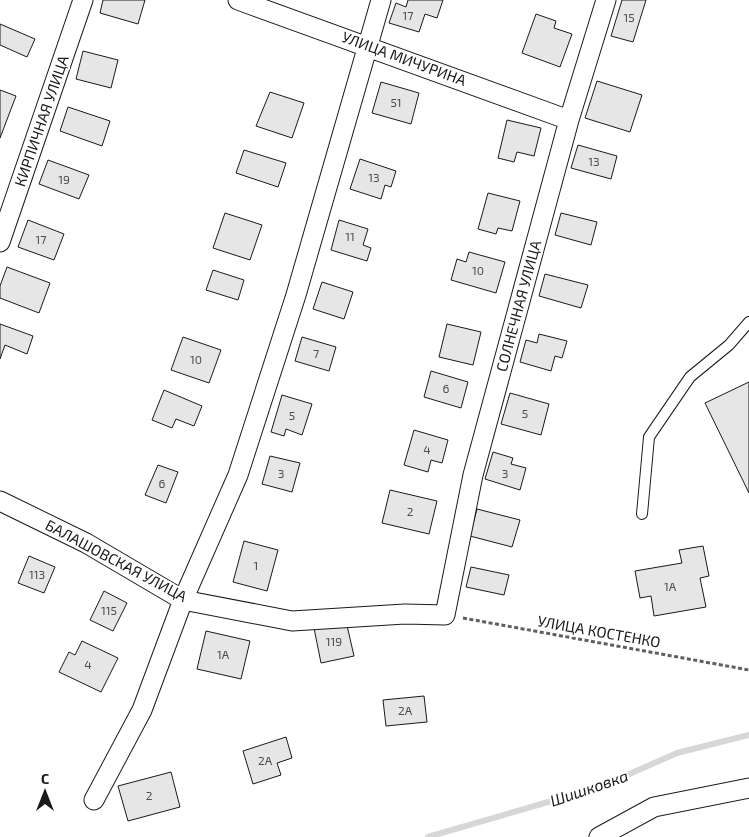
<svg xmlns="http://www.w3.org/2000/svg" width="749" height="837" font-family="'Exo 2',sans-serif">
	<style>
		.lines { fill: none; stroke-linecap: round; stroke-linejoin: round }
		.stream { stroke: #d7d7d7; stroke-width: 6 }
		.building { fill: #e6e6e6; stroke: #1a1a1a }
		.lane-casing { stroke: #1a1a1a; stroke-width: 12 }
		.street-casing { stroke: #1a1a1a; stroke-width: 21 }
		.path { stroke: #5f5f5f; stroke-width: 3; stroke-dasharray: 4 2.5; stroke-linecap: butt }
		.lane { stroke: #fff; stroke-width: 10 }
		.street { stroke: #fff; stroke-width: 19 }
		.labels { text-anchor: middle; stroke-width: 4; stroke-linejoin: round; paint-order: stroke }
		.number-label { font-size: 12px; fill: #4d4d4d }
		.street-label { font-size: 15px; fill: #1a1a1a; stroke: #fff }
		.water-label { font-size: 16px; font-style: italic; fill: #1a1a1a; stroke: #fff }
	</style>
	<rect width="100%" height="100%" fill="#fff"/>
	<g class="lines">
		<path class="stream" d="M428,837L600,787L677,753L749,735"/>
	</g>
	<path class="building" d="M103,0H145L138,24L100,13Z
		M408,0H443L437,18L425,14L419,32L389,23L396,3L406,7Z
		M622,0H646L633,42L611,36Z
		M536,14L556,21L554,28L572,34L560,67L522,53Z
		M0,24L35,39L27,57L0,45Z
		M83,51L118,60L111,88L76,79Z
		M597,81L642,95L630,132L585,118Z
		M381,82L419,93L411,124L372,113Z
		M0,90L16,96L0,138Z
		M270,92L304,103L292,138L256,126Z
		M68,107L110,121L102,146L60,131Z
		M507,120L541,128L534,156L517,152L514,162L498,158Z
		M578,145L617,156L611,179L571,168Z
		M244,150L286,163L278,187L236,173Z
		M360,159L396,171L391,187L385,185L381,199L350,189Z
		M48,160L89,175L79,199L39,184Z
		M488,193L520,201L512,231L498,228L496,234L478,229Z
		M225,213L262,225L250,260L213,248Z
		M561,213L597,222L591,245L555,235Z
		M28,220L64,234L54,260L18,247Z
		M339,220L368,229L363,245L371,248L367,261L331,250Z
		M469,252L505,262L496,293L451,280L457,259L466,262Z
		M7,267L50,283L39,313L0,298V286Z
		M213,270L244,280L238,300L206,290Z
		M545,274L588,285L581,308L539,296Z
		M322,282L353,292L344,319L313,309Z
		M0,324L33,336L27,354L5,345L0,359Z
		M447,324L481,332L473,365L439,357Z
		M539,334L567,341L562,358L555,356L551,371L520,362L526,340L537,343Z
		M183,337L221,350L209,383L171,370Z
		M302,337L336,347L329,371L295,361Z
		M431,371L468,382L461,408L424,397Z
		M749,382V493L705,403Z
		M164,390L202,406L194,426L176,419L172,428L152,420Z
		M510,393L549,404L541,435L501,424Z
		M282,395L312,404L302,435L286,429L284,436L271,432Z
		M414,430L448,440L442,463L431,460L428,472L404,465Z
		M493,452L513,458L511,464L526,468L520,490L485,479Z
		M270,456L300,463L292,492L262,484Z
		M158,465L178,472L166,503L145,495Z
		M390,490L437,501L429,534L382,523Z
		M477,509L520,520L512,547L470,536Z
		M244,541L278,550L267,591L233,582Z
		M703,546L709,576L700,578L706,607L654,616L651,596L640,598L635,571L682,563L679,550Z
		M29,556L55,567L44,593L18,583Z
		M471,567L509,575L504,595L466,587Z
		M104,591L127,603L113,631L90,620Z
		M346,621L354,656L321,663L314,628Z
		M206,631L250,641L241,679L197,669Z
		M82,641L118,658L101,692L59,672L69,652L75,655Z
		M424,696L427,722L386,726L383,700Z
		M286,737L292,758L277,763L281,775L253,784L243,751Z
		M171,772L180,807L128,821L118,786Z"/>
	<g class="lines">
		<g class="lane-casing">
			<path id="lane" d="M642,514L649,437L690,377L729,345L749,322"/>
		</g>
		<g class="street-casing">
			<path id="street" d="M238,0L569,120
				M0,242L83,0
				M0,501L86,543L183,600L292,621L405,614L445,615L473,475L569,120L606,0
				M94,800L142,710L183,600L238,475L296,295L381,0
				M599,837L654,807L749,788"/>
		</g>
		<path class="path" d="M463,618L749,670"/>
		<use href="#lane" class="lane"/>
		<use href="#street" class="street"/>
	</g>
	<g class="labels">
		<g class="number-label">
			<text x="408" y="20">17</text>
			<text x="629" y="22">15</text>
			<text x="396" y="107">51</text>
			<text x="594" y="166">13</text>
			<text x="374" y="182">13</text>
			<text x="64" y="184">19</text>
			<text x="350" y="241">11</text>
			<text x="41" y="244">17</text>
			<text x="478" y="275">10</text>
			<text x="316" y="358">7</text>
			<text x="196" y="364">10</text>
			<text x="446" y="393">6</text>
			<text x="525" y="418">5</text>
			<text x="292" y="420">5</text>
			<text x="427" y="454">4</text>
			<text x="281" y="478">3</text>
			<text x="505" y="478">3</text>
			<text x="162" y="488">6</text>
			<text x="410" y="516">2</text>
			<text x="256" y="570">1</text>
			<text x="37" y="579">113</text>
			<text x="670" y="591">1А</text>
			<text x="109" y="615">115</text>
			<text x="334" y="646">119</text>
			<text x="223" y="659">1А</text>
			<text x="88" y="669">4</text>
			<text x="405" y="715">2А</text>
			<text x="265" y="765">2А</text>
			<text x="149" y="800">2</text>
		</g>
		<g class="street-label">
			<text transform="translate(404 59) rotate(20)" y="5">УЛИЦА МИЧУРИНА</text>
			<text transform="translate(42 121) rotate(-71)" y="5">КИРПИЧНАЯ УЛИЦА</text>
			<text transform="translate(519 306) rotate(-75)" y="5">СОЛНЕЧНАЯ УЛИЦА</text>
			<text transform="translate(116 561) rotate(28)" y="5">БАЛАШОВСКАЯ УЛИЦА</text>
			<text transform="translate(599 632) rotate(10)" y="5">УЛИЦА КОСТЕНКО</text>
		</g>
		<g class="water-label">
			<text transform="translate(589 788) rotate(-19)" y="6">Шишковка</text>
		</g>
	</g>
	<g transform="translate(45 792)" stroke="#ffffff" stroke-width="4" paint-order="stroke">
	<path d="M0-4L9 19L0 12L-9 19Z" fill="#1a1a1a"/>
	<text y="-8" font-size="14" font-weight="bold" text-anchor="middle" fill="#1a1a1a">С</text>
	</g>
</svg>
